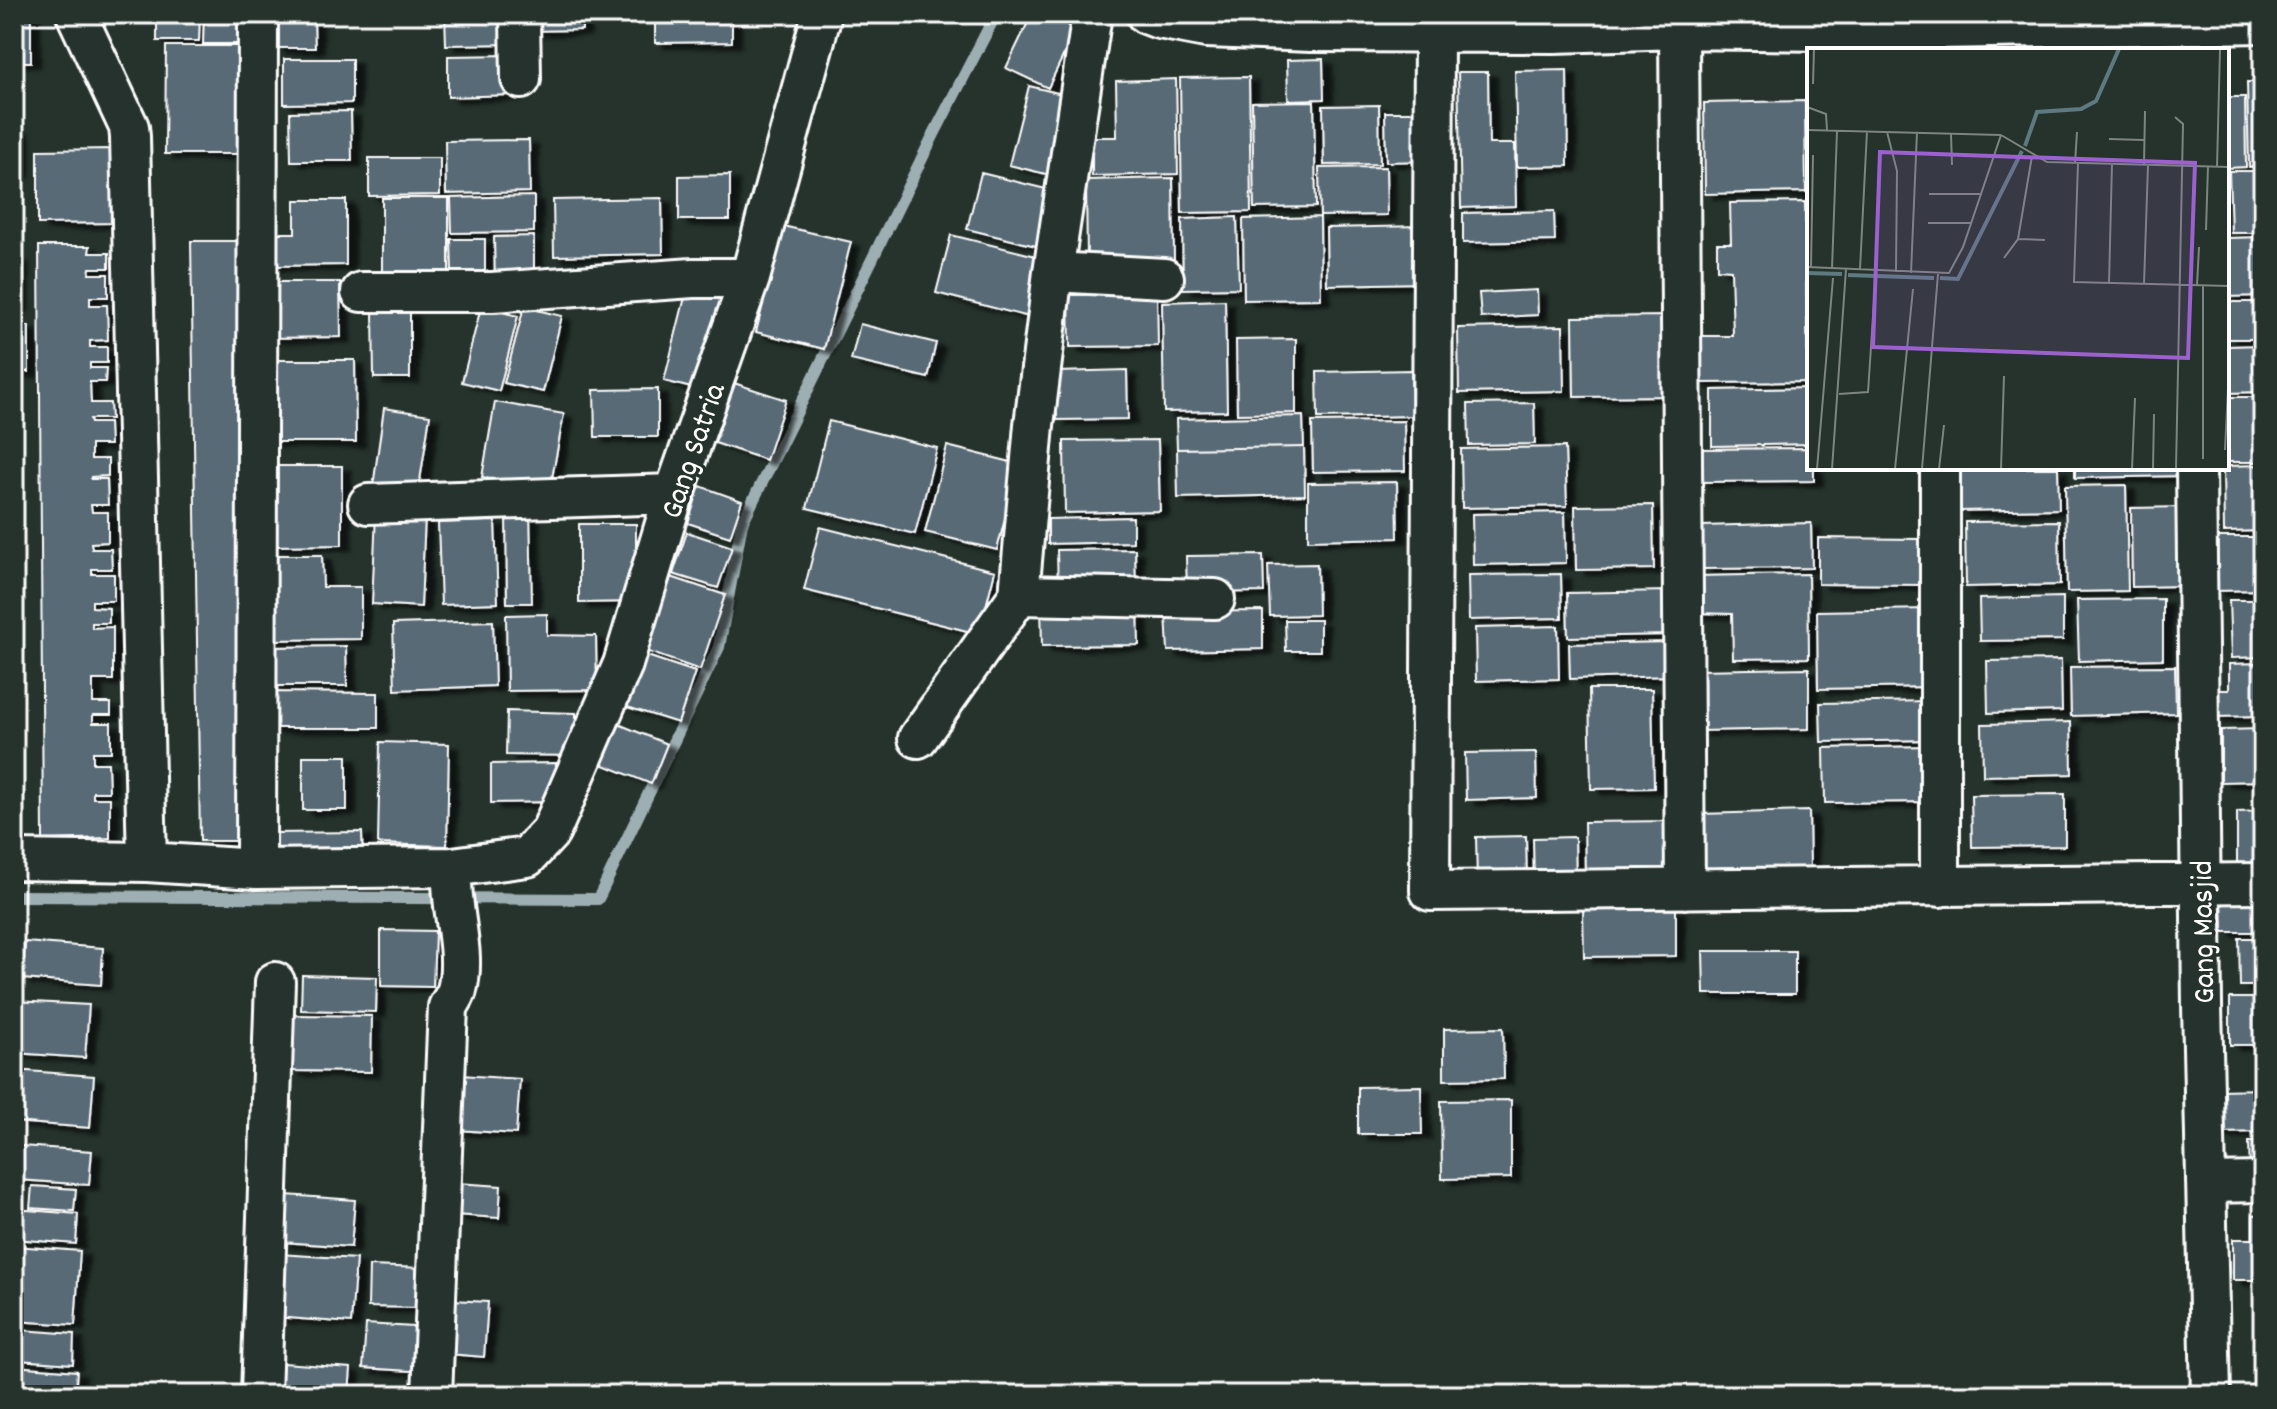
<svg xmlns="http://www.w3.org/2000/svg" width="2277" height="1409" font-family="Dekko,sans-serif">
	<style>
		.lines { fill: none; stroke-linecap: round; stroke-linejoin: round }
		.stream { stroke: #9eafb3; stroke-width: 12 }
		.building { fill: #596a76; stroke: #fff; stroke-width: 2; filter: url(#shadow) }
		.street-casing { stroke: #fff; stroke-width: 44 }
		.street { stroke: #26332d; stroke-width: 38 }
		.labels { text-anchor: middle; stroke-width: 7; stroke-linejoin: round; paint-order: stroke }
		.street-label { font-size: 32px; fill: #fff; stroke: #26332d }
		.inset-river { fill: none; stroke: #5e7a81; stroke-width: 4 }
		.inset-road { fill: none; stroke: #7d8581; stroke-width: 2 }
		.view { fill: #9c61cf; fill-opacity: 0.15; stroke: #9c61cf; stroke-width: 4 }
		.inset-edge { fill: none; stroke: #fff; stroke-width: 4 }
	</style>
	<defs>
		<filter id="shadow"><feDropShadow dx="9" dy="5" stdDeviation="2" flood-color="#0009"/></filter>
	</defs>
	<rect width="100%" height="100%" fill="#26332d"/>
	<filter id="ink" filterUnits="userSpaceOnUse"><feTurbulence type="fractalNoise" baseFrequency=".0125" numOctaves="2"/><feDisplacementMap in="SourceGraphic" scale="16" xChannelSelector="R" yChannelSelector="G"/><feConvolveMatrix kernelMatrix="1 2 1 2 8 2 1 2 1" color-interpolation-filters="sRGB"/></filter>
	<g filter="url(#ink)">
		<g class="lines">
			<path class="stream" d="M14,896L598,899L719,647L742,523L934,134L996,14"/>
		</g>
		<path class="building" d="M14,14H31V62H14Z
			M157,14H200L199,41H157Z
			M204,14H254V44H203Z
			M445,14H516V44L446,45Z
			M529,14H582V30L529,31Z
			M655,14H732V42L655,43Z
			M739,14H802V15L739,16Z
			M1032,14H1083L1048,88L1006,68Z
			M276,20H314L315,48H276Z
			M166,46H240L239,154H165Z
			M513,55V95L448,97V56Z
			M284,59H352V103L284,104Z
			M1323,59L1324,99L1288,100L1287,60Z
			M1567,70L1568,166L1517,167L1515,71Z
			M1458,72H1488L1489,144H1515L1516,206L1461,208Z
			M1249,77L1251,212L1182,213L1180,78Z
			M1176,79L1178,174L1092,176V137H1117L1116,81Z
			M2247,82H2263V166L2249,167Z
			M1029,86L1074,97L1054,176L1009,165Z
			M2227,97H2245L2246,167L2227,168Z
			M1314,101L1316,207L1254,208L1252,102Z
			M1805,101L1806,192L1705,194L1704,103Z
			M1379,105L1380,164L1324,165L1323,106Z
			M351,111L352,161H291L290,112Z
			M1385,112H1427L1428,161L1386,162Z
			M14,130H20V172H14Z
			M529,140L530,192L446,194L445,141Z
			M113,149V223L38,224V150Z
			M369,158H440V195L369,196Z
			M1386,167L1387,215L1320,216L1319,168Z
			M2229,171H2263V233H2231Z
			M981,173L1054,191L1040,247L967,229Z
			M730,175V220H679V176Z
			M1173,178L1174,259L1087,261L1086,180Z
			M534,196V232L452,233L451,198Z
			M382,198H449V276H382Z
			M662,198L663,254L554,256L553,200Z
			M295,200H346V265L271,266V233H295Z
			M1805,202L1808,382L1697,383L1696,336H1733L1731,270L1717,269V243H1731L1730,203Z
			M1554,211L1555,241L1463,243V213Z
			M1237,217L1239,288L1183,289L1182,219Z
			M1320,217L1321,299L1244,300L1243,219Z
			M783,226L851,242L824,349L756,332Z
			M1421,226L1422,283L1327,285L1326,228Z
			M951,235L1048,259L1033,318L936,293Z
			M534,236V283L495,284L494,237Z
			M2263,237V296L2227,297V238Z
			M451,239H485V273H452Z
			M191,241H239L249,841H200Z
			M39,246H90L89,253H109V268H90L89,274H108V297H90V305H107L108,340L90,341V347H107V363H90V368H106L105,382H90L91,403H110L111,419H90L91,423H109L110,445H91V459H108V476L91,477V479H107L108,505H91L92,512H108V542L91,543L92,549H111L112,569H92V574H114V601H92V607L109,608V623H92V628L113,627V680H93V703H111V715H93V723H111V752H93V763H108L109,792H93V798H110V838L43,840Z
			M14,258H19V306H14Z
			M268,282H340L341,337L268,338Z
			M687,289L727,299L703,391L664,381Z
			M1537,290L1538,315L1481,318L1479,293Z
			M1157,294L1158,346L1070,347L1069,295Z
			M1225,300L1227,411L1164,412L1162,302Z
			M2227,302H2263V339H2227Z
			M481,307L518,316L499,391L462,382Z
			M524,307L562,316L543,392L504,383Z
			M410,311V378H374L373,312Z
			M1668,316V396L1574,397L1573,317Z
			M860,324L936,343L928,378L851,360Z
			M14,326H29V372H14Z
			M1563,326L1564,391L1459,393L1458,328Z
			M1296,339V413L1237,414L1236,340Z
			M2263,345V392L2227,393V346Z
			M272,360H355L356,442H272Z
			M1127,370L1128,419L1057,420L1056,372Z
			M1411,370L1412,416L1318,418L1317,372Z
			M734,383L786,400L766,460L715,443Z
			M1809,388V444L1712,446V390Z
			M658,389V437H595L594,390Z
			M2227,397H2263V462H2227Z
			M495,402L564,414L550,489L482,477Z
			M1534,403L1535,444L1469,445L1468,404Z
			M384,408L430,415L418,494L373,487Z
			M1303,416L1304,447L1177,449L1176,419Z
			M829,421L937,448L915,534L807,508Z
			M1404,421L1405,471L1313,472L1312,422Z
			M1158,440L1160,511L1065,513L1064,441Z
			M947,446L1019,464L997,550L925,532Z
			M1304,447L1305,495L1178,498L1177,449Z
			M1565,447L1567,506L1462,508L1461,449Z
			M1809,448V468H1814V481L1700,482L1699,449Z
			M2263,465V531L2224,532L2223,468H2227V466Z
			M270,466H342V545L270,546Z
			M1959,468H2058L2059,509L1960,511Z
			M2075,468H2184V476L2075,478Z
			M1397,482L1398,538L1308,540V483Z
			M2126,485L2128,591L2067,592L2065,486Z
			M700,486L742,501L730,537L688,523Z
			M1653,505L1654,569L1576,570L1575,506Z
			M2183,507L2185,586L2132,587L2131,508Z
			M530,510L532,603H507L506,511Z
			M1565,512L1566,563L1473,565L1472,514Z
			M376,514L425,516L421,607L372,604Z
			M1133,517V542L1048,544V519Z
			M495,521L498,603L441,605L438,523Z
			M2059,521L2060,585L1966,587L1965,522Z
			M1811,523L1812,568L1703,569L1702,526Z
			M579,524H636V602L579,603Z
			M820,527L995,571L979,634L804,590Z
			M687,532L732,547L718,588L673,574Z
			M2213,537H2263V590L2215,591Z
			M1818,538L1922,539V585L1818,584Z
			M1135,549L1136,591L1058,592L1057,550Z
			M269,555H322L323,587H361V639L270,640Z
			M1263,555L1264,592L1187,593L1186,556Z
			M1317,564L1318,615L1270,616L1268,565Z
			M1561,574L1562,618L1469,620L1468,575Z
			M1808,574L1809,658L1733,659L1732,614L1695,613L1694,576Z
			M671,577L725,595L700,670L646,651Z
			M1668,591L1669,635L1568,637L1567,593Z
			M2063,597V640L1980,641L1979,599Z
			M2163,599V659L2079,661L2077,600Z
			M2229,600H2263V657L2231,658Z
			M1138,603L1139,645L1042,646L1041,605Z
			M1929,609L1930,687L1818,689L1817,611Z
			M1263,611V649L1168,651L1166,612Z
			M547,614V635L596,636L597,690L507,691L506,615Z
			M1285,620H1320V651H1286Z
			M493,621L495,686L395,690L393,624Z
			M1558,626L1559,679L1476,681L1475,628Z
			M1671,642V676L1570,679L1569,644Z
			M346,646L347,686H272V647Z
			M641,654L695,672L678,723L624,706Z
			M2061,660L2062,711L1988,713L1987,661Z
			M2263,663V716L2214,717L2213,690H2229V664Z
			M2175,666L2176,713L2071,716L2070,667Z
			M1809,668V729L1699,731L1698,670Z
			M1589,689H1652L1654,788L1591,789Z
			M264,692L378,693V728H264Z
			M1930,701V740L1821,742L1820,703Z
			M507,711L576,713V756L506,755Z
			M2071,722L2072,774L1983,776L1982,724Z
			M616,723L667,744L651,784L599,763Z
			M2263,729V781L2221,782V730Z
			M380,742L449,744L447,846L378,844Z
			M1931,746V802L1825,803L1824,748Z
			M1536,752L1537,798L1466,800L1465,753Z
			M303,756H347V810H303Z
			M556,763L558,802L491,803V764Z
			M2065,794V846L1972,847L1971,795Z
			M1809,811L1810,868L1700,870L1699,814Z
			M2263,811V869H2237V812Z
			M1673,821L1674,873L1585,874L1584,822Z
			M362,832L363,862L271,864V833Z
			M1526,836L1527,880L1477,881L1476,837Z
			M1575,837L1576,883L1534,884L1533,838Z
			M2263,893V932H2223L2222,894Z
			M1676,909V956L1584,957L1583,910Z
			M381,930L435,931L433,987L381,986Z
			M2239,938H2263V986H2240Z
			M25,942L103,948L101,985L22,979Z
			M1703,951H1795V994H1704Z
			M302,975L377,977L376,1012L301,1010Z
			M2230,998H2263V1045H2230Z
			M14,1001L89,1005L85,1058L14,1053Z
			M293,1015L372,1016L371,1072L291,1071Z
			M1503,1028L1504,1079L1444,1080V1029Z
			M14,1070L94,1076L90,1128L14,1122Z
			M461,1075L520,1079L516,1134L457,1130Z
			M1421,1086L1422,1134H1358V1087Z
			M2263,1089V1132L2219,1133V1090Z
			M1511,1100V1178L1442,1179L1441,1101Z
			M2249,1142H2263V1178H2250Z
			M21,1146L92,1151L89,1185L18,1180Z
			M457,1183L501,1186L499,1218L454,1215Z
			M32,1186L76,1189L74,1211L30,1208Z
			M286,1195L355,1200L351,1247L282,1242Z
			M14,1209L78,1214L76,1244L14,1239Z
			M2263,1214V1280H2233V1239H2253V1215Z
			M14,1246L80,1251L75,1325L14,1321Z
			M279,1254L356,1259L351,1323L275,1317Z
			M369,1266L424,1268L422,1308L368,1307Z
			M452,1300L488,1302L484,1357L448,1354Z
			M366,1324L429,1328L426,1372L363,1368Z
			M21,1330L74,1334L73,1364L18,1360Z
			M283,1363L351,1368L349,1395H280Z
			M14,1366L77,1371L75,1395L14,1394Z"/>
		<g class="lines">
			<g class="street-casing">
				<path id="street" d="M76,14L129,127L130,137L147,862
					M520,14L521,79
					M1146,14L1159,19L1206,28L1311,32L1554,33L1679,29L1911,32L1939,29L2263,23
					M1679,29L1685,889
					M1434,33L1430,891L2263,883
					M1053,272L1164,278
					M361,292H492L693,278H750
					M1940,468V887
					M2196,468L2202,1005L2211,1395
					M368,504L674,494
					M1019,595L1215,599
					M918,738L1019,595L1034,425L1053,272L1092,14
					M14,860L147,862L256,869L452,867L527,857L551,831L623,664L674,494L750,278L822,14
					M256,869L258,14
					M2206,1183L2263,1182
					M261,1395L275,982
					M432,1395L448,1007C451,1001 455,997 457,990C467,951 449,907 452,867"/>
			</g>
			<use href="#street" class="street"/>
		</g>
	</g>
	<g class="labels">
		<g class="street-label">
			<text transform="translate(691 450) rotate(-71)" y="11">Gang Satria</text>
			<text transform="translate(2201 932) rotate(-91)" y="11">Gang Masjid</text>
		</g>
	</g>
	<g transform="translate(1807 48)">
		<rect width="422" height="422" fill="#26332d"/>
		<path class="inset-river" d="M218,98L230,64L274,61L289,53L312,1M0,225L35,226M41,227L127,230M133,230L151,231L215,103"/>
		<path class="inset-road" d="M6,36L7,1M0,59L19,66L20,82M368,69L376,76L369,421M0,82L194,87M80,84L90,123L89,224M144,86L145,117M194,87L240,114L422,119M302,91L337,92M268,115L270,84M271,115L267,234L422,238M337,117L338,63M410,119L413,1M122,146H175M121,175H164M399,182L401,118M211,191L238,192M197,210L211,191L225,108M0,219L142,225L156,199L194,87M4,219L6,107M25,221L30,83M53,221L60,83M104,225L110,84M302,235L305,116M337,236L341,117M390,237L392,199M396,237V411M32,346L61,344L69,223M418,402L422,320M10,421L26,230M25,421L39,221M88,421L106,241M115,421L131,226M132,421L137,377M194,421L197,328M325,421L328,350M346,421L347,366"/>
		<path class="view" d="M73,104L388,115L381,310L66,299Z"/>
		<rect width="422" height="422" class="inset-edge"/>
	</g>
	<rect width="2277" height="1409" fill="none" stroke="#26332d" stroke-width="48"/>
	<rect x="24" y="24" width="2229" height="1361" fill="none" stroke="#fff" stroke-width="3" filter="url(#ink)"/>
</svg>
